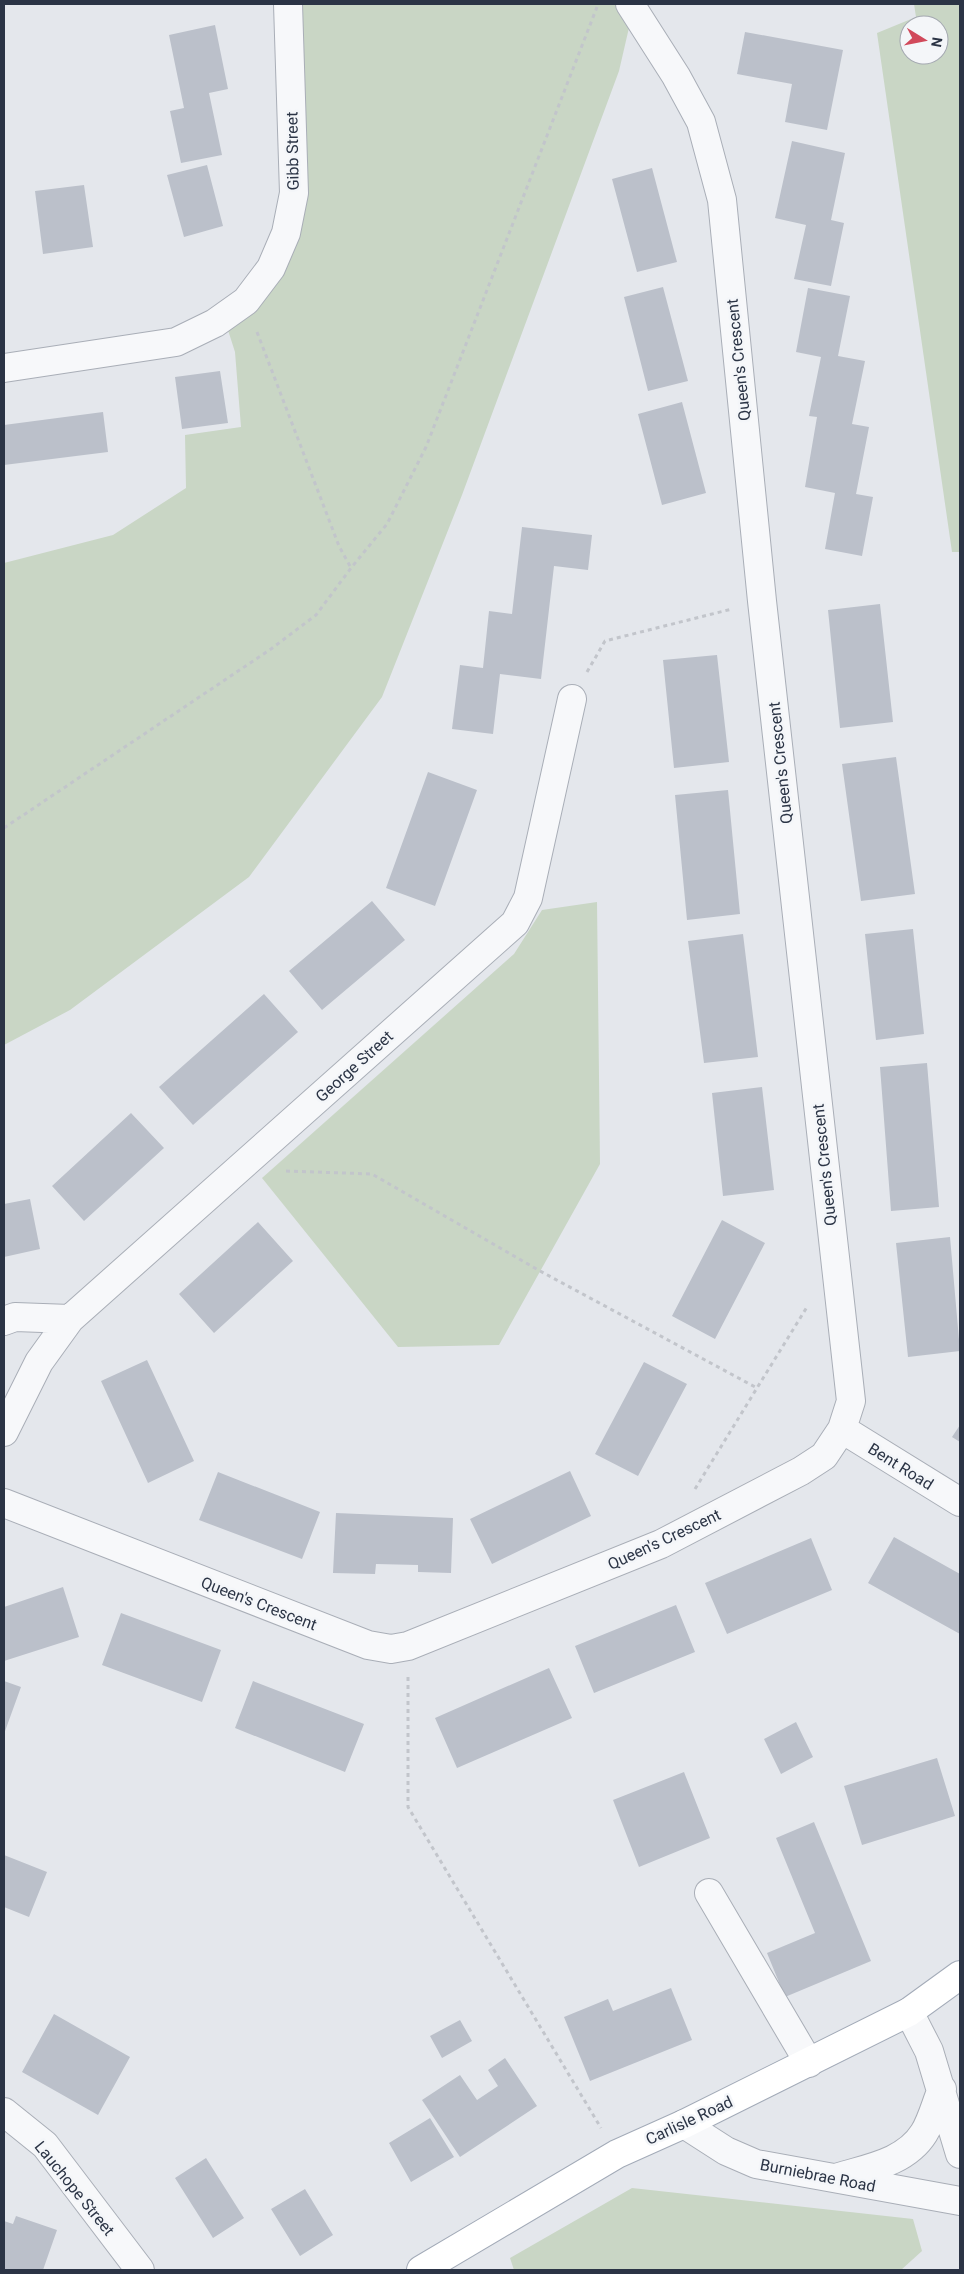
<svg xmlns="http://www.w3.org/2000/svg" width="964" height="2274" font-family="Roboto,sans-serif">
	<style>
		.green { fill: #c9d6c5; fill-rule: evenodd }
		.building { fill: #bbc0ca }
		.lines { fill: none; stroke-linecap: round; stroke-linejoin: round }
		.minor-casing { stroke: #a9aeb7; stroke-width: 30 }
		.major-casing { stroke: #a3abb8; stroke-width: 30 }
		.path { stroke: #c2c5cb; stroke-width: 3; stroke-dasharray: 4 4; stroke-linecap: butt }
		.minor { stroke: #f7f8fa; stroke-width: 28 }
		.major { stroke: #fff; stroke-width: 28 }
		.labels { text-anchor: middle; stroke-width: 5; stroke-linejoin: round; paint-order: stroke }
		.street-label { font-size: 16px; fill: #2b3445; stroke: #f4f6f9 }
	</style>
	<rect width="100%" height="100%" fill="#e4e7ec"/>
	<path class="green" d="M296,4H621L631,19L619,71L462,495L382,697L249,877L70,1010L4,1045V563L113,535L186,488L185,435L241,427L235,352L227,327L275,272Z
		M914,4H960V552H952L877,33L916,17ZM909,25H939V55H909Z
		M597,902L600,1164L499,1345L398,1347L262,1178L514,954L542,910Z
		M632,2188L913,2219L922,2251L901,2270H514L510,2258Z"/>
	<path class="building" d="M215,25L228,89L209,93L222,155L181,163L170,111L184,108L169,35Z
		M745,32L843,50L827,130L785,122L792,84L737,74Z
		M792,141L845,153L831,220L844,223L831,286L794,279L806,225L775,218Z
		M207,165L223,226L184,237L167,175Z
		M652,168L677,262L637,272L612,179Z
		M84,185L93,247L43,254L35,191Z
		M663,287L688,381L648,391L624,297Z
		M808,288L850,296L838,356L865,361L852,424L869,427L856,494L873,497L862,556L825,549L835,493L805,487L817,417L809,416L821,357L796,352Z
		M220,371L228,423L182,429L175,377Z
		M682,402L706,493L662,505L638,414Z
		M103,412L108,452L4,465V425Z
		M522,527L592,535L588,570L554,566L541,679L500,674L493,734L452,729L460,665L483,668L489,611L512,614Z
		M880,604L893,722L840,728L828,610Z
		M717,655L729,762L674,768L663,660Z
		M896,757L915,894L861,901L842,764Z
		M428,772L477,790L435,906L386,888Z
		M728,790L740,914L687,920L675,795Z
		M372,901L405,940L322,1010L289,971Z
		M913,929L924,1034L876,1040L865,934Z
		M743,934L758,1057L704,1063L688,941Z
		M264,994L298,1032L193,1125L159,1087Z
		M927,1063L939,1207L891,1211L880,1067Z
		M762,1087L774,1190L723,1196L712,1093Z
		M131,1113L164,1148L84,1221L52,1186Z
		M30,1199L40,1249L4,1257V1204Z
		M722,1220L765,1243L715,1339L672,1316Z
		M258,1222L293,1261L214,1333L179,1294Z
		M950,1237L960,1351L908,1357L896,1243Z
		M147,1360L194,1461L148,1483L101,1381Z
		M644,1362L687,1384L638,1476L595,1454Z
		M960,1425V1442L952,1437Z
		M570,1471L591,1516L492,1564L470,1519Z
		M218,1472L320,1512L302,1559L199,1520Z
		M336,1513L453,1518L451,1573L418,1572V1565L376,1564L375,1574L333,1573Z
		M894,1537L960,1574V1634L868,1583Z
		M811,1538L832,1590L727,1634L705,1583Z
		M63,1587L79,1637L4,1661V1607Z
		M676,1605L695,1652L594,1693L575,1646Z
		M121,1613L221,1650L202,1702L102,1665Z
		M549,1668L572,1718L457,1768L435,1718Z
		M4,1681L21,1687L4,1734Z
		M253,1681L364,1724L345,1772L235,1728Z
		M796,1722L813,1757L781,1774L764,1739Z
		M937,1758L955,1816L862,1845L844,1786Z
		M684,1772L710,1838L639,1867L613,1800Z
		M814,1822L871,1961L785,1997L767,1953L815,1933L776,1838Z
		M4,1855L47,1872L29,1917L4,1907Z
		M671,1988L692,2040L590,2081L564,2017L608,1999L613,2011Z
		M54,2014L130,2057L98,2115L22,2072Z
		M460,2020L472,2041L442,2058L430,2036Z
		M505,2058L537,2106L460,2157L422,2100L460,2075L477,2100L498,2086L488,2070Z
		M430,2118L454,2157L411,2182L389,2143Z
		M206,2158L244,2218L213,2238L175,2178Z
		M305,2189L333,2235L300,2256L271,2209Z
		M16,2216L57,2230L43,2270H4V2221L13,2224Z"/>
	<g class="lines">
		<g class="minor-casing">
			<path id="minor" d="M4,368L176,342L215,323L246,301L271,268L286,233L294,193L288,4
				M4,1321L15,1317L70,1319L515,923L528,898L572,699
				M842,1429L960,1502
				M4,1432L39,1362L70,1319
				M4,1503L368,1645L391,1649L408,1646L661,1544L801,1471L824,1456L842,1429L851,1401L762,601L722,200L701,122L676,76L630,4
				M709,1893L809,2063
				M909,2012L929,2051L960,2154
				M4,2112L45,2145L140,2270
				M684,2124L726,2151L756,2164L960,2201
				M839,2177C869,2168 906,2162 924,2133C932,2120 936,2103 942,2089"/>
		</g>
		<g class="major-casing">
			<path id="major" d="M421,2270L617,2154L684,2124L909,2012L960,1975"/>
		</g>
		<path class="path" d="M257,332L339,546L351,568
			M587,672L605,641L732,609
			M4,828L271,649L316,615L351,568L387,524L426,447L597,7
			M286,1171L372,1174L540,1271L757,1388L807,1307
			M695,1489L757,1388
			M408,1677V1807L601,2128"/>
		<use href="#minor" class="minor"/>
		<use href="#major" class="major"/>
	</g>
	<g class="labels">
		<g class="street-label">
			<text transform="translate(292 151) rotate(-91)" y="6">Gibb Street</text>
			<text transform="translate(738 360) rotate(-96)" y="6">Queen's Crescent</text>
			<text transform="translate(780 763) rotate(-96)" y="6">Queen's Crescent</text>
			<text transform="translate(354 1066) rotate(-42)" y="6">George Street</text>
			<text transform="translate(824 1165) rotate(-96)" y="6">Queen's Crescent</text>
			<text transform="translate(901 1466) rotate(32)" y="6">Bent Road</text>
			<text transform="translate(664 1539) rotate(-25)" y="6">Queen's Crescent</text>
			<text transform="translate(259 1603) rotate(21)" y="6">Queen's Crescent</text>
			<text transform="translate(689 2120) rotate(-25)" y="6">Carlisle Road</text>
			<text transform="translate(818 2175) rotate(11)" y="6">Burniebrae Road</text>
			<text transform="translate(75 2188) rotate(51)" y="6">Lauchope Street</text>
		</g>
	</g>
	<rect width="964" height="2274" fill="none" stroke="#2b3445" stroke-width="10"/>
	<g transform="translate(924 40) rotate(100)"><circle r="24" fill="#f4f6f9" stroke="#a4a8b1"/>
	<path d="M0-4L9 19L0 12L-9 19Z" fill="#d1495b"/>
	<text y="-8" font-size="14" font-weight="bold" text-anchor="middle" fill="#2b3445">N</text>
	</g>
</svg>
